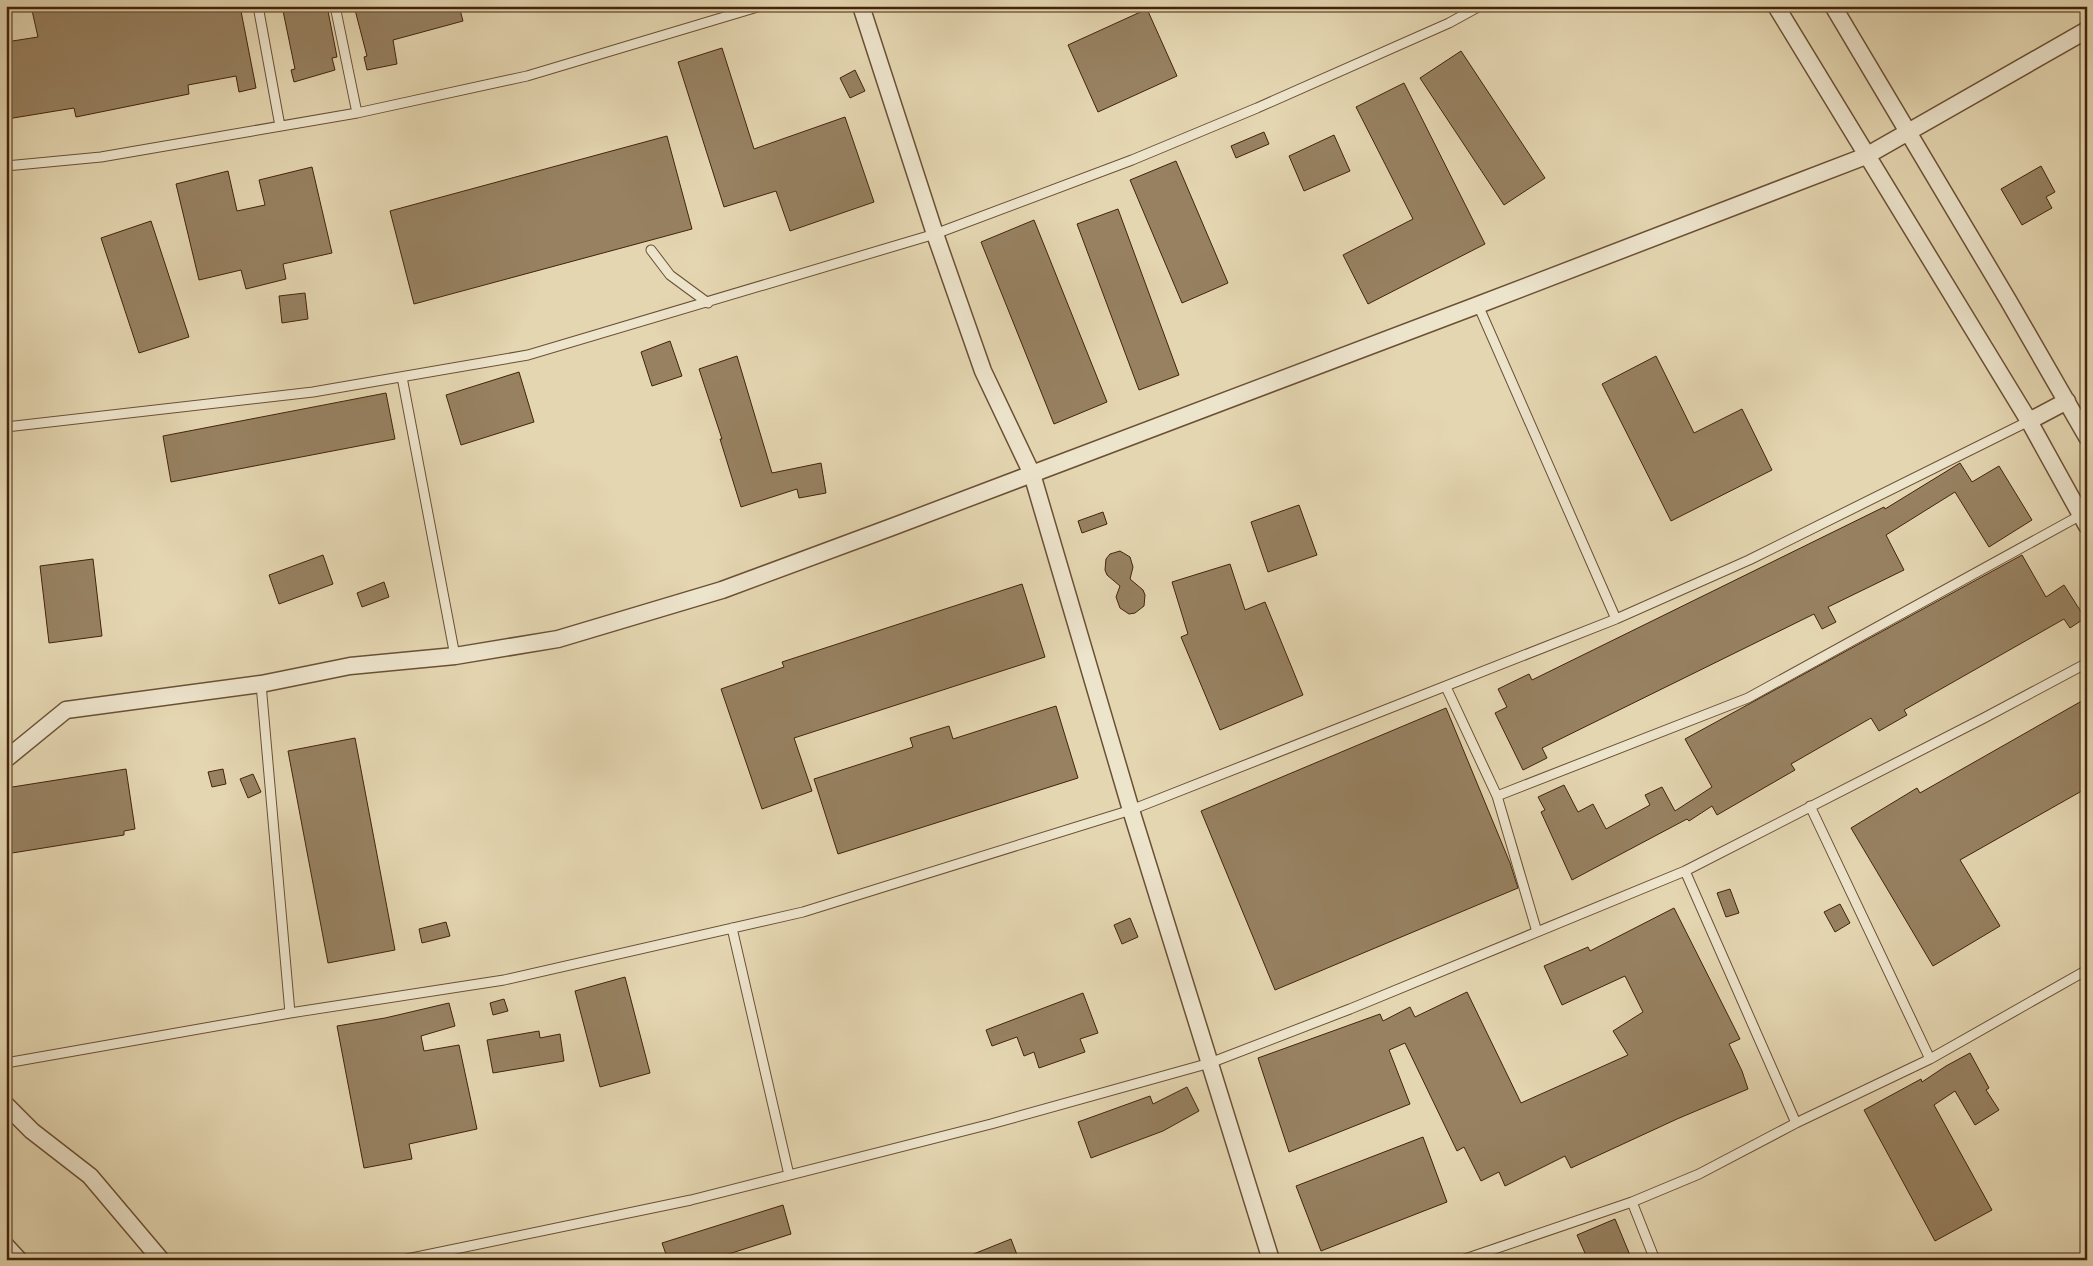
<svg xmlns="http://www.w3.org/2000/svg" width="2093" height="1266" font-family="Vollkorn,serif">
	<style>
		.building { fill: #978161; stroke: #43240b }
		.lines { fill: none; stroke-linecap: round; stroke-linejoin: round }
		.lane-casing { stroke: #6b5034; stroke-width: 11 }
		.street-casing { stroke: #6b5034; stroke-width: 19 }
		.lane { stroke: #ede4cc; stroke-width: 9 }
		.street { stroke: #ede4cc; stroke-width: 16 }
	</style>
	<rect width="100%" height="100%" fill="#e4d6b1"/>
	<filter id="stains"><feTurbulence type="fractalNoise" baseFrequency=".004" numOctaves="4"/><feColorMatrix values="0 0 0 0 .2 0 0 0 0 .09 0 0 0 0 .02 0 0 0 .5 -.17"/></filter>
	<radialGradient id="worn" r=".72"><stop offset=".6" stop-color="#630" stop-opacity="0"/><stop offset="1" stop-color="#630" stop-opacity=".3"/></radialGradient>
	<path class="building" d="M31,6H240L256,88L239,92L236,76L188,85L189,94L76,117L74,108L7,119L6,42L38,37Z
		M282,6H327L337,57L332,58L335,70L294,82L291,70L295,69Z
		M354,6H459L463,21L393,40L397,64L367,70L364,57L367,56Z
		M1147,9L1177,76L1098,112L1068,45Z
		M722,48L754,149L845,117L874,202L790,231L776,191L724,207L678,62Z
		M1461,51L1545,178L1504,205L1420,78Z
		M855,70L865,91L850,98L840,78Z
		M1404,83L1485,244L1368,304L1343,255L1413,219L1356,107Z
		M1264,132L1269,144L1236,158L1231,146Z
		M1334,135L1350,171L1304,191L1289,156Z
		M667,136L692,229L414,304L390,211Z
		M1176,161L1228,283L1182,303L1130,180Z
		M2041,166L2055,192L2046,197L2052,208L2022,225L2001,189Z
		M312,167L332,253L283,264L286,279L246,289L241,270L199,280L176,184L228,171L237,211L265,205L259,180Z
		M1118,209L1179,375L1139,390L1077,224Z
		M1034,220L1107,402L1054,424L981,242Z
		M151,221L189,337L139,353L101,238Z
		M305,293L308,319L282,323L279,296Z
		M670,341L682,376L652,386L641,352Z
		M737,356L772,473L821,463L826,493L799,498L797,489L741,507L720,439H722L699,369Z
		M1656,356L1694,433L1742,409L1772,470L1671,521L1602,384Z
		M519,372L534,422L461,445L446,395Z
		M386,393L395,439L171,482L163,436Z
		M1960,463L1972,482L1999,466L2032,520L1989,547L1955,492L1886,535L1904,570L1828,607L1836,622L1822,629L1814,614L1542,748L1547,758L1523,770L1495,713L1507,707L1498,689L1529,674L1532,680L1884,507L1885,509Z
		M1299,505L1317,555L1268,572L1251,522Z
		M1103,512L1107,524L1082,533L1078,521Z
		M1120,551L1130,557L1133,567L1130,579L1143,590L1145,595L1144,606L1135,613L1129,614L1120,608L1116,597L1120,586L1107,575L1105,570L1106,559L1110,554Z
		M323,555L333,584L279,604L269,575Z
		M2022,555L2046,597L2064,585L2085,618L2070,628L2064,619L1904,710L1907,715L1879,731L1871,718L1791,764L1795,770L1717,815L1712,806L1689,821L1687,819L1572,880L1541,812L1545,810L1538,797L1564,785L1578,812L1593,804L1606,829L1650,805L1645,795L1662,787L1675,811L1712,787L1685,739Z
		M93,559L102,636L49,643L40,566Z
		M1230,564L1245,610L1265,602L1303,695L1220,730L1181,637L1188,634L1172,582Z
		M384,582L389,597L362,607L357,593Z
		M1022,584L1045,657L794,738L812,791L762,809L721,689L784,667L782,662Z
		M2087,698V788L1960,860L2000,926L1933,966L1851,828L1917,788L1920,793Z
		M1056,706L1078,778L838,854L814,779L913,747L910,738L949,726L953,739Z
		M1446,708L1510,863L1518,888L1275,990L1201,811Z
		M355,738L395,950L328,963L288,751Z
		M126,769L135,829L124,831V835L6,854V788Z
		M223,769L226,784L212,787L208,772Z
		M253,774L261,792L248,798L240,779Z
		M1730,889L1739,913L1726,917L1717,893Z
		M1840,904L1850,923L1835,932L1824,912Z
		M1674,908L1740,1039L1729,1044L1742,1071L1748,1089L1677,1119L1571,1168L1565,1156L1505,1186L1499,1172L1481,1181L1464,1147L1457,1151L1405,1043L1389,1050L1410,1104L1289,1152L1258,1058L1380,1014L1383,1021L1410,1007L1415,1017L1467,992L1521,1103L1628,1055L1613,1031L1643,1012L1625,976L1562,1005L1544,966L1588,947L1590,951Z
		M1130,918L1138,937L1122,944L1114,925Z
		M446,922L450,936L422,943L419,929Z
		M625,977L650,1073L600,1087L575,991Z
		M1083,993L1098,1033L1080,1039L1085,1052L1039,1068L1034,1052L1024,1056L1017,1037L992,1046L986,1030Z
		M504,999L508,1011L493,1015L490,1003Z
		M449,1003L455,1026L421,1036L424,1051L459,1045L477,1129L409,1144L412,1159L364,1168L337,1026L385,1018Z
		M539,1031L540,1038L560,1034L564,1061L493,1073L487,1040Z
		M1970,1053L1989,1088L1986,1090L1999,1110L1975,1125L1955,1091L1934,1105L1992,1210L1935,1241L1864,1110L1921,1079L1922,1082L1946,1066Z
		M1187,1087L1199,1111L1163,1131L1091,1158L1078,1122L1150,1096L1153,1104Z
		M1423,1137L1447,1202L1321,1251L1296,1186Z
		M783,1205L791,1234L710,1260H668L662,1243Z
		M1615,1219L1632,1260H1588L1577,1235Z
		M1011,1239L1019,1260H961V1259Z"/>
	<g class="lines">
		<g class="lane-casing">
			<path id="lane" d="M258,6L280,126
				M335,6L357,113
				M6,166L101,157L357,113L527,76L761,6
				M651,250L670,275L708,303
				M1478,305L1616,619
				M402,377L455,656
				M6,427L313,392L528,355L935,234L1132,160L1257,108L1449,23L1480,6
				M261,684L290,1013
				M1446,687L1497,796L1537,932
				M1497,796L1748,698L2081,515
				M1810,806L1930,1059
				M1685,871L1796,1123
				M732,928L789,1175
				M6,1063L290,1013L504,980L803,912L1131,810L1616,619L1749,560L2029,421
				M1632,1202L1655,1260
				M402,1260L691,1200L991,1124L1210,1063L1350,1009L1685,871L1984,718L2087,663
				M1462,1260L1632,1202L1699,1174L1796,1123L1930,1059L2087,970"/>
		</g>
		<g class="street-casing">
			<path id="street" d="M861,6L935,234L983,371L1032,474L1131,810L1271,1260
				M1776,6L2029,421L2087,526
				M1833,6L2008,300L2087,437
				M2029,421L2067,401
				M6,759L66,710L261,684L350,666L455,656L558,639L722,590L892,527L1478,305L1866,156L2087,30
				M6,1105L32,1131L90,1176L161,1260
				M6,1246L19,1260"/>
		</g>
		<use href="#lane" class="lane"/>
		<use href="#street" class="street"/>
	</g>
	<rect width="2093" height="1266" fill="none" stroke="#e4d6b1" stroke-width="25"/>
	<rect x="8" y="8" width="2078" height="1251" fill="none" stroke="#43240b" stroke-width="2.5"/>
	<rect x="12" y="12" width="2068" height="1241" fill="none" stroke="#43240b"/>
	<rect width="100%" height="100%" filter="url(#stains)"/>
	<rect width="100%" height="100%" fill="url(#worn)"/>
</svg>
